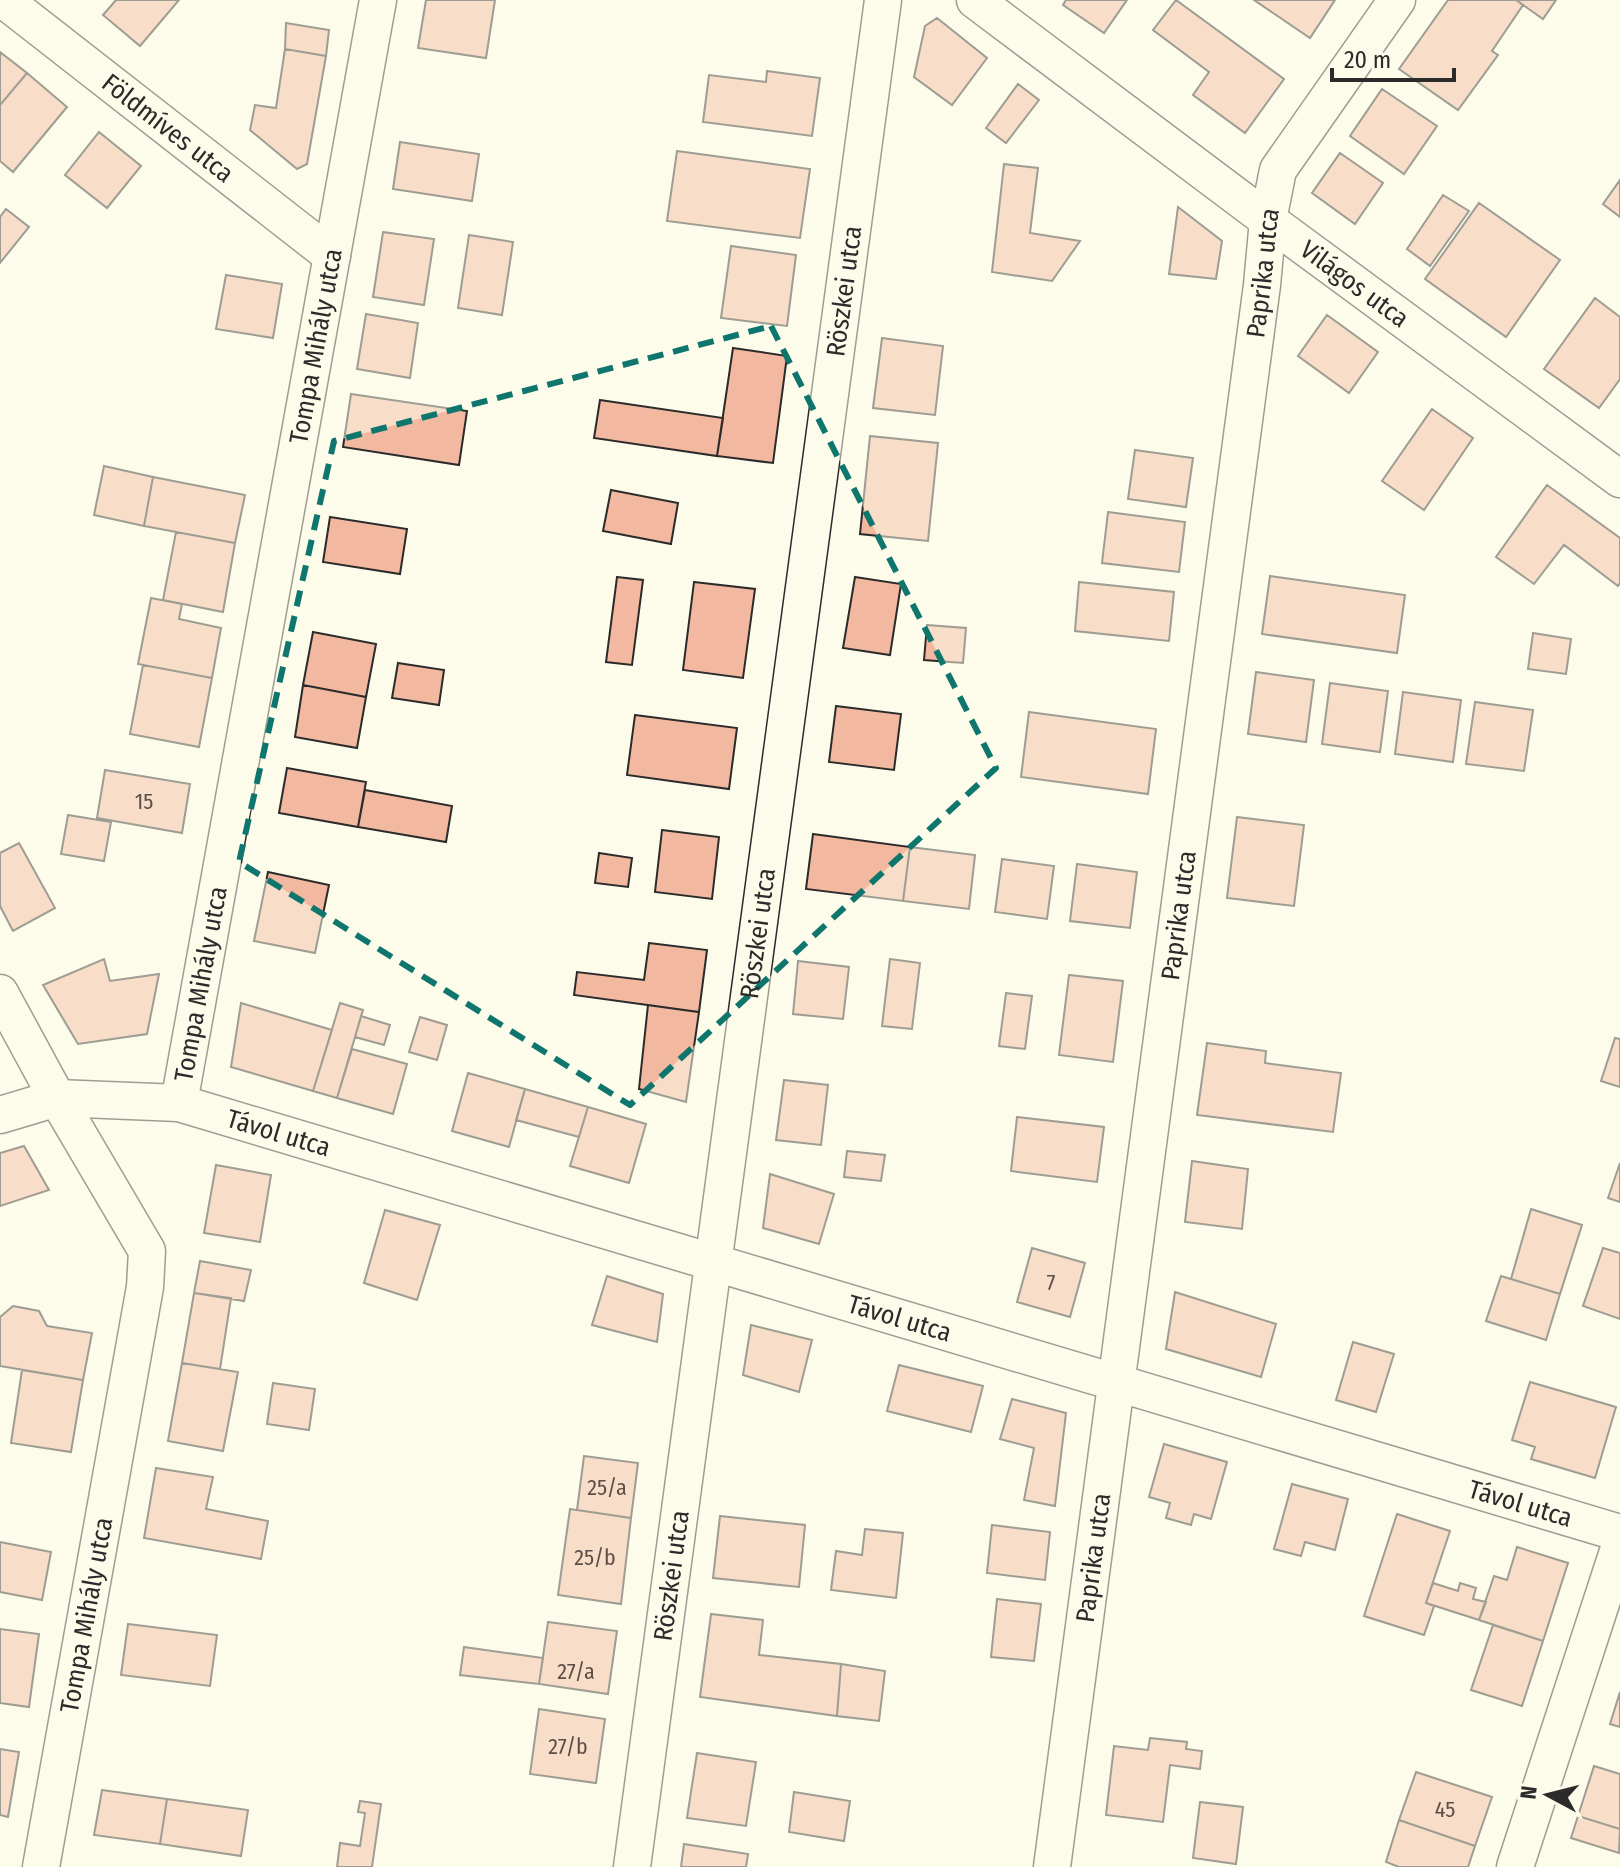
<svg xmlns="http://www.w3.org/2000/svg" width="1620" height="1867" font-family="'Fira Sans Condensed',sans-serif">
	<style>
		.building { fill: #f2b8a0; stroke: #2b2b2b; stroke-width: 2 }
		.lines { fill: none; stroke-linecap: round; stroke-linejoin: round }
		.minor-casing { stroke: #2b2b2b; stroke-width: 39 }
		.minor { stroke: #fdfbea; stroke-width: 36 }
		.marked { fill: none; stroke: #0f766e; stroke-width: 6; stroke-dasharray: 16 10; stroke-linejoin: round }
		.labels { text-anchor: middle; stroke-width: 6; stroke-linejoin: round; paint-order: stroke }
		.number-label { font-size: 22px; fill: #5d4e48 }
		.street-label { font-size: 26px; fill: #2b2b2b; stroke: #fdfbea }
	</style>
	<rect width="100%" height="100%" fill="#fdfbea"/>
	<path class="building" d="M116,0H179L140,46L103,15Z
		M426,0H495L486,58L418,48Z
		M1066,0H1127L1104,33L1063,5Z
		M1176,0L1284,79L1245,133L1193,95L1209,72L1153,30Z
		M1254,0H1335L1310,38Z
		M1448,0H1516L1523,5L1492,51L1498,55L1458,110L1399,69Z
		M1516,0H1556L1543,19Z
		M937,18L987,58L952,105L914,77L925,26Z
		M286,23L329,30L326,56L285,49Z
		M285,49L326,56L307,164L297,169L250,130L255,105L276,108Z
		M0,52L27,73L0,105Z
		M767,71L820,78L812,136L703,122L709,75L766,82Z
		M27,73L67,107L13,172L0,161V105Z
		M1018,84L1039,100L1006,143L986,128Z
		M1382,89L1437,126L1404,174L1350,136Z
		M99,132L141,166L107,208L65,175Z
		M400,142L479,154L472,201L393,189Z
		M677,151L810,169L800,238L667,221Z
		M1340,153L1383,183L1355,224L1312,193Z
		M1004,164L1038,168L1030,233L1080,241L1052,281L992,272Z
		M1620,180V217L1603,204Z
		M1443,195L1469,211L1430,266L1407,249Z
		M1479,203L1560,260L1506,337L1425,279Z
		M1178,207L1222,241L1216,279L1169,274Z
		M6,209L29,227L0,263V217Z
		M383,232L434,239L424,305L373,297Z
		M469,235L513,242L502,315L458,308Z
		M731,246L796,255L787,326L721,318Z
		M226,275L282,284L273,338L216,329Z
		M1595,298L1620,317V379L1599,408L1544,369Z
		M366,314L418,323L410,378L357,369Z
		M1327,315L1378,352L1349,393L1298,356Z
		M882,338L943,346L935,415L873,408Z
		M733,348L787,356L773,463L717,456Z
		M351,394L467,411L459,465L343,447Z
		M600,400L723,418L717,456L594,438Z
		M1432,409L1473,438L1424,510L1382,481Z
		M870,436L938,443L928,541L860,534Z
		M1135,450L1193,458L1186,507L1128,499Z
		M104,466L153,477L144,526L94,515Z
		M153,477L245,495L235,543L144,526Z
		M1547,485L1620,538V583L1618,586L1564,545L1534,584L1496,557Z
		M611,490L678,503L671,544L603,531Z
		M1108,512L1185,522L1179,572L1102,563Z
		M330,517L407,529L400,574L323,562Z
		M176,532L235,543L223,612L163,600Z
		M1270,576L1405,595L1397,653L1262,634Z
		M617,577L643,580L632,665L606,662Z
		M855,577L901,584L890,655L843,648Z
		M694,582L755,589L743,678L683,670Z
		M1079,582L1174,592L1169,641L1075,631Z
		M151,598L182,604L179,619L221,628L212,678L138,664Z
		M927,625L966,628L963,663L924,660Z
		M313,632L376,644L366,697L303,685Z
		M1533,633L1571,639L1566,674L1528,669Z
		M398,663L444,670L439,705L392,698Z
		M143,665L212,678L199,747L130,734Z
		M1256,672L1314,680L1306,742L1248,734Z
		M1330,683L1388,691L1380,752L1322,744Z
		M303,685L366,697L357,748L295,737Z
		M1403,692L1461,700L1453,762L1395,754Z
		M1475,702L1533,710L1524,771L1466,764Z
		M836,706L901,714L894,770L829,762Z
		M1029,712L1156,729L1148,794L1021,777Z
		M635,715L737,728L729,789L627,775Z
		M287,768L366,782L358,827L279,813Z
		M105,770L190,784L182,833L97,818Z
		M365,790L452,806L446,842L358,827Z
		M68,815L111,822L104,861L61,854Z
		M1237,817L1304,825L1294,906L1227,898Z
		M662,830L719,837L712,899L655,892Z
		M813,834L910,847L903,901L806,889Z
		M19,843L55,908L13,931L0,906V853Z
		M910,847L975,855L969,909L903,901Z
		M599,853L632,858L628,887L595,883Z
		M1002,859L1054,866L1047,919L995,912Z
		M1077,864L1137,872L1130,928L1070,921Z
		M268,872L329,885L315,953L254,941Z
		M649,943L707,950L699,1012L574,995L577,972L644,980Z
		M104,959L110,981L159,974L147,1034L78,1044L43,985Z
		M890,959L920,963L912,1029L882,1026Z
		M798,961L849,967L843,1019L793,1014Z
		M1069,975L1123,981L1113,1062L1059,1055Z
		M1006,993L1032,996L1025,1049L999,1046Z
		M241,1003L332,1030L313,1091L231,1067Z
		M340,1003L363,1010L337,1098L313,1091Z
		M648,1005L699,1012L686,1102L639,1089Z
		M361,1016L390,1025L384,1045L355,1037Z
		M420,1017L447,1025L437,1060L409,1052Z
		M1615,1038L1620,1039V1087L1601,1081Z
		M1207,1043L1266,1051L1265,1063L1341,1073L1333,1132L1197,1115Z
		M352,1049L407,1064L393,1114L337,1098Z
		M468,1073L525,1089L509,1147L452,1131Z
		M784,1080L828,1085L821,1145L776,1140Z
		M525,1089L588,1107L579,1137L516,1120Z
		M588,1107L646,1124L629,1183L570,1166Z
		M1017,1117L1104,1127L1097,1182L1011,1171Z
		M24,1146L49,1190L0,1206V1153Z
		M847,1151L885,1155L881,1181L844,1177Z
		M1192,1161L1248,1169L1242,1229L1185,1222Z
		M1620,1163V1202L1608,1198Z
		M216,1165L271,1175L260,1242L204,1233Z
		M770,1174L834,1194L819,1244L763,1228Z
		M1531,1209L1582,1225L1560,1294L1511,1279Z
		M385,1210L440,1225L417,1300L364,1283Z
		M1032,1248L1085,1263L1070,1317L1017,1302Z
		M1603,1248L1620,1253V1319L1583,1306Z
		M200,1261L251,1270L244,1301L194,1293Z
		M607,1276L663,1294L657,1342L592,1325Z
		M1501,1276L1560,1294L1546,1340L1486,1321Z
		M1175,1292L1276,1324L1261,1377L1166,1349Z
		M194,1293L231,1298L220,1369L182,1363Z
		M13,1306L39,1311L47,1326L92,1333L83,1380L0,1366V1317Z
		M751,1325L812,1340L799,1392L743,1375Z
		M1353,1342L1394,1354L1376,1412L1336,1400Z
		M182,1363L238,1372L223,1451L168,1441Z
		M899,1365L983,1386L971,1432L887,1411Z
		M22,1370L83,1380L71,1452L11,1443Z
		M1530,1382L1616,1407L1595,1478L1531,1459L1535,1447L1512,1440Z
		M273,1383L315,1389L309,1430L267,1424Z
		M1012,1399L1066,1413L1055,1506L1024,1500L1034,1448L1000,1439Z
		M1164,1444L1227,1462L1211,1519L1194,1514L1191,1525L1166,1518L1170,1503L1149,1497Z
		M584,1456L638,1463L631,1518L577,1510Z
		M156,1468L213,1477L206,1509L268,1521L261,1559L144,1538Z
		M1292,1484L1348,1499L1335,1550L1305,1542L1301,1556L1274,1549Z
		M570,1509L631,1518L621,1604L558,1595Z
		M1397,1514L1450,1531L1426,1603L1434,1606L1424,1635L1364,1616Z
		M720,1516L805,1525L799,1587L713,1578Z
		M992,1525L1050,1532L1045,1580L987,1573Z
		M865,1529L903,1533L896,1598L831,1590L836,1551L862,1555Z
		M0,1542L51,1552L42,1600L0,1592Z
		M1517,1547L1568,1563L1543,1641L1479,1620L1494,1576L1507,1580Z
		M1433,1583L1458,1591L1460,1583L1476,1588L1473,1599L1486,1602L1479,1620L1426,1603Z
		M997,1599L1041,1604L1034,1661L991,1657Z
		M711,1614L763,1620L759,1655L841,1664L837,1716L700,1697Z
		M548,1622L617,1631L608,1694L539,1684Z
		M128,1624L217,1635L210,1686L121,1675Z
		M1493,1625L1543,1641L1522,1706L1471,1690Z
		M0,1629L39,1634L29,1707L0,1703Z
		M464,1647L543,1658L539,1684L460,1675Z
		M841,1664L885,1671L879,1721L837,1716Z
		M1620,1692V1727L1610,1724Z
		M539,1709L605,1719L596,1783L530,1774Z
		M1150,1738L1187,1742L1186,1749L1202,1751L1200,1769L1170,1765L1163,1822L1106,1815L1114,1746L1148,1750Z
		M0,1749L19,1752L8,1817L0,1815Z
		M697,1753L756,1762L746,1826L687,1818Z
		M1594,1766L1620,1774V1829L1578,1816Z
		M1416,1772L1492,1797L1475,1846L1399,1820Z
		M102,1790L167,1799L160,1844L94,1835Z
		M794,1792L850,1801L844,1841L789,1832Z
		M167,1799L248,1810L241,1856L160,1844Z
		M360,1801L381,1804L372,1867H337L340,1843L360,1846L365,1813L358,1812Z
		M1200,1802L1243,1807L1236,1864L1193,1858Z
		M1578,1816L1620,1829L1619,1853L1571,1838Z
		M1399,1820L1475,1846L1468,1867H1399L1386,1862Z
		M684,1844L748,1854L746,1867H681Z"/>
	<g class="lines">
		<g class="minor-casing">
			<g id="minor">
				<path id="s1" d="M4,0L332,256"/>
				<path id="s2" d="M975,0L1268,220L1620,479"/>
				<path d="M0,993L57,1098L0,1115"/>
				<path id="s3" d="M179,1103L1620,1533"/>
				<path id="s4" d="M41,1867L145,1287L147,1251L57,1098L179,1103L378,0"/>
				<path id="s5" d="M632,1867L883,0"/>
				<path id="s6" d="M1052,1867L1262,285L1268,220L1278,170L1397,0"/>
				<path d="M1515,1867L1620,1545"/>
			</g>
		</g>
		<use href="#minor" class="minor"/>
	</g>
	<path d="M0 0H1620V1867H0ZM771,326L996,768L630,1105L239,862L334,441Z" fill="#fdfbea" fill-opacity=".55" fill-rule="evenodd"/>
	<path class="marked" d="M771,326L996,768L630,1105L239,862L334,441Z"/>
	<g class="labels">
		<g class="number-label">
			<text x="144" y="809">15</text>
			<text x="1051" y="1290">7</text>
			<text x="607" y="1495">25/a</text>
			<text x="595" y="1565">25/b</text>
			<text x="576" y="1679">27/a</text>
			<text x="568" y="1754">27/b</text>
			<text x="1445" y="1817">45</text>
		</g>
		<g class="street-label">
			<text dy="9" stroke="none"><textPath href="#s1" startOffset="208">Földmíves utca</textPath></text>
			<text dy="9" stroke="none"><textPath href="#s6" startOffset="1608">Paprika utca</textPath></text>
			<text dy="9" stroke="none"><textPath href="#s2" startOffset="474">Világos utca</textPath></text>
			<text dy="9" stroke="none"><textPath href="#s5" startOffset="1590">Röszkei utca</textPath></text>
			<text dy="9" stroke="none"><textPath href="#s4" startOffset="1694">Tompa Mihály utca</textPath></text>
			<text dy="9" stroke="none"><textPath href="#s6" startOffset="960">Paprika utca</textPath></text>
			<text dy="9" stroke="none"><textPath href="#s5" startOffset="942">Röszkei utca</textPath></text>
			<text dy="9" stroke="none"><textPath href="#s4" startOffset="1046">Tompa Mihály utca</textPath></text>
			<text dy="9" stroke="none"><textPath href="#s3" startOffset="104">Távol utca</textPath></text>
			<text dy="9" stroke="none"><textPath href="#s3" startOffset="752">Távol utca</textPath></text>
			<text dy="9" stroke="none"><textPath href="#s3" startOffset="1400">Távol utca</textPath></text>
			<text dy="9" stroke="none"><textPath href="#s6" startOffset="312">Paprika utca</textPath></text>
			<text dy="9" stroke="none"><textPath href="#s5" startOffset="294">Röszkei utca</textPath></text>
			<text dy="9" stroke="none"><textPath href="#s4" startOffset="256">Tompa Mihály utca</textPath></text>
		</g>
	</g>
	<g transform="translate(1548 1795) rotate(277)" stroke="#fdfbea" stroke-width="6" paint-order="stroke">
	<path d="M0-6L14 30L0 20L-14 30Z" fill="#2b2b2b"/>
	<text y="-12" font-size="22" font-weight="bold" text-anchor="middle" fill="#2b2b2b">N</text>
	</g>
	<path d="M1332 68v12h122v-12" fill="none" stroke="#2b2b2b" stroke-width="4"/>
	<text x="1344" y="68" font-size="24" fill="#2b2b2b" stroke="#fdfbea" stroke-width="6" paint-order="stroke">20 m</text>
</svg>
